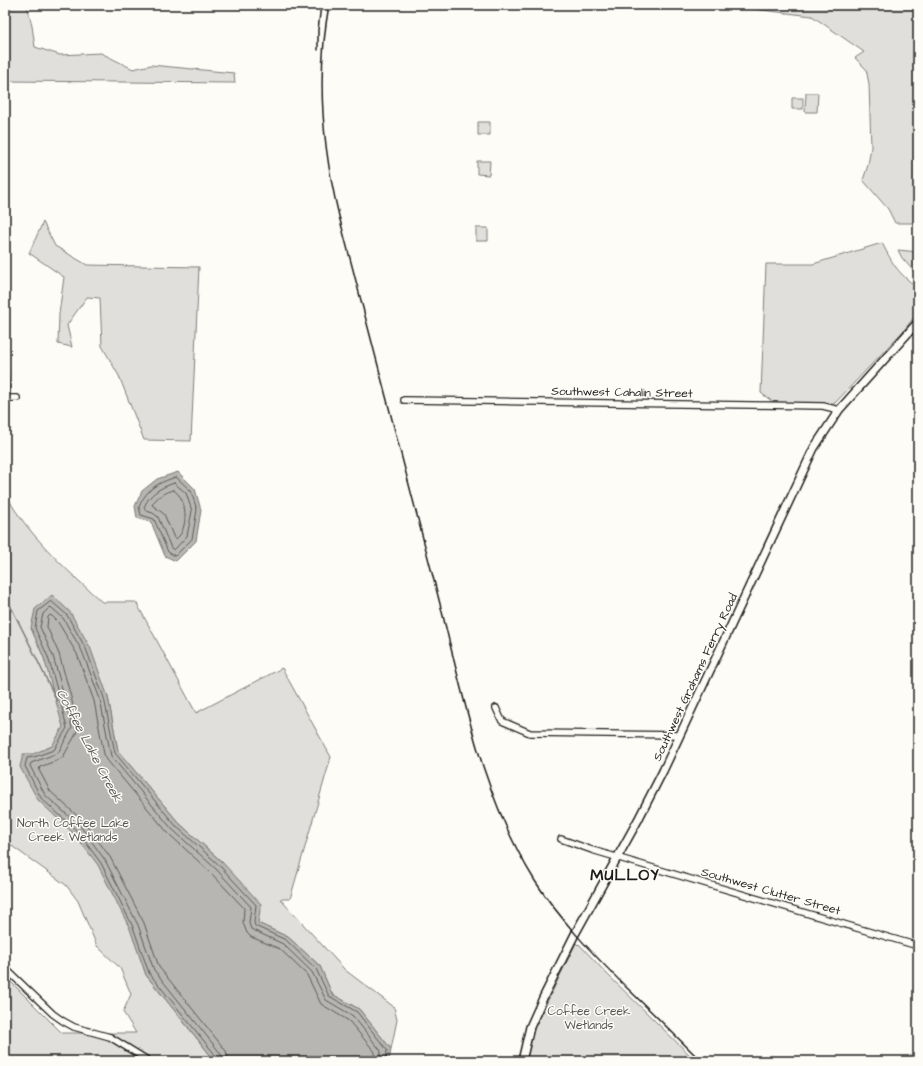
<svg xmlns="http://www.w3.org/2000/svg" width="923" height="1066" font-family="'Architects Daughter',sans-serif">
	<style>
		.green { fill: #e0dfdb; stroke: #7e7e7c }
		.water { fill: #b7b6b2; stroke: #797876 }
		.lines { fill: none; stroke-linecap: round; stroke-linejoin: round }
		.shore { stroke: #5a5a58; stroke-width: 1 }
		.stream { stroke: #797876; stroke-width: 1.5 }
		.minor-casing { stroke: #1c1c1c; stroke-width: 8 }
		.major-casing { stroke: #1c1c1c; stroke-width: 10 }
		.minor { stroke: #fdfcf7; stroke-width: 5.5 }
		.major { stroke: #fdfcf7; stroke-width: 7 }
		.rail { stroke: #1c1c1c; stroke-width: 1.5 }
		.labels { text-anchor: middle; stroke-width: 3; stroke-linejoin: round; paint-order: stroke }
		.street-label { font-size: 12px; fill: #1c1c1c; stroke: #fdfcf7 }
		.park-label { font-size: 12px; fill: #575655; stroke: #fdfcf7 }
		.water-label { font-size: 13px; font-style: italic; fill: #5a5a58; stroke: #fdfcf7 }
		.district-label { font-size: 16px; font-weight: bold; letter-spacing: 1px; fill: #1c1c1c; stroke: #fdfcf7 }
	</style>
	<rect width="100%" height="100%" fill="#fdfcf7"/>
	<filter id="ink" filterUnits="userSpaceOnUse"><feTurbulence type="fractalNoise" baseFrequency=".025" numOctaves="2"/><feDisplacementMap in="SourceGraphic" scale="8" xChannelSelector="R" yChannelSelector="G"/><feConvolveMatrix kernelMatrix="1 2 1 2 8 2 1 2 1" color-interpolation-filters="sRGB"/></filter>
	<g filter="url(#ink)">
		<path class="green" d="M7,5H27L32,26L35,47L60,55L101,53L133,69L151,65L234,73L235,83L6,81Z
			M719,5H918V142L917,151L918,223H895L888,209L863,180L868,165L871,147L869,84L866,69L855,58L864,52L812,16Z
			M806,93H818L817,112H805Z
			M792,98H803V109H792Z
			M478,122H490V135H478Z
			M477,161H490L489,175L477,174Z
			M43,222L55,246L87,265L199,267L191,441L144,440L119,376L102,346L100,298L87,297L67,325L72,347L58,344L59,314L64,277L29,253Z
			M476,228H488V241H476Z
			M882,243C894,266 897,272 918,288L917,313L905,329L835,403L832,404L773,402L761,393L766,264H813Z
			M898,250L918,252V276L902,258Z
			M5,354L6,355L10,393H5Z
			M5,491C8,497 11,504 15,510C38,544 72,575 102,602H136L196,713L282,668L331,757L290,899H280L345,970L394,1007L397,1020L391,1049L359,1009L332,994L320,966L288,937L257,923L222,862L179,823L118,751L108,697L31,628L44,658L146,975L215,1061H5V976L62,1033H136L123,1012L131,994L120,968L97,946L78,901L66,885L9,844L10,841L5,838Z
			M576,943L578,945L579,944L607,974L696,1061H526L531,1040L529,1039Z"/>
		<path class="water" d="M178,472L195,489L201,510L196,541L176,561L165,556L151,522L137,518L135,506L142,491L157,479Z
			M52,595L70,612L90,647L108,697L118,751L179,823L222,862L261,904L258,923L288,937L320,966L332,994L359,1009L391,1049L389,1061H215L146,975L130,929L98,865L74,834L38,800L20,767L23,754H33L52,746L63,727L44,658L31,628L35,609Z"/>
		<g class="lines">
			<path class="shore" d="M176,477L191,491L197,510L192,539L175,556L168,552L154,519L141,515L139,507C147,488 158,483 176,477Z
				M174,483L186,493L192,511L187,536L174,550L171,548L158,517L153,513L146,511L144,507C150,493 160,488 174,483Z
				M173,490C188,497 189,530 176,539L174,538L164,514L152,505C156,497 165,492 173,490Z
				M218,1061L217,1057L149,973L133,927L101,863L77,831L41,798L25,766L27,758L34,757L54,750L67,728L60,700L48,657L35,628L38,611L51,601L67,615L86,649L104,698L115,753L176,826L219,865L256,905L254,922L255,926L286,940L316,969L329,996L357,1012L387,1050L386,1061
				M223,1061L221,1054L154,970L138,925L105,860L81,827L45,795L30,766L31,763L58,753L72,728L65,699L53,656L40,627L43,614L50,607L52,608L63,618L82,651L100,699L111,756L172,829L216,869L251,907L249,923L251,929L283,944L312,972L326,1000L353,1016L381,1051L380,1061
				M229,1061L226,1051L159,967L144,923L110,857L85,823L50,791L39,770L40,767L58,760L63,757L76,734L78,727L71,697L59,654L47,627L48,617L50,615L52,616L58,622L77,654L94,701L104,754L107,760L168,833L211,873L244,908L243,923L247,933L251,937L280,949L307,975L321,1004L349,1021L375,1052L374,1061"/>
			<path class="stream" d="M5,595L31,647L57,701"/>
			<g class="minor-casing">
				<path id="minor" d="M5,398H17
					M404,400L823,406L839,410
					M496,708L502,721L530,733L680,735
					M561,839L592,850L918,946
					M5,968L53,1014L63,1021L74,1027L110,1037L149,1061"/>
			</g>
			<g class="major-casing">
				<path id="major" d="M522,1061L530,1027L543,998L575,934L638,820L663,771L814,448L839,410L918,322"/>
			</g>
			<use href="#minor" class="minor"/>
			<use href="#major" class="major"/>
			<path class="rail" d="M329,5C316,76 322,146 339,216C372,343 405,469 438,596C463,693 481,795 535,881C561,921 594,955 627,988C652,1012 677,1037 701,1061
				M318,50V30L321,5"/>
		</g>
	</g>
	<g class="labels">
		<g class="street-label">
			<text transform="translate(622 392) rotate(1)" y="4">Southwest Cahalin Street</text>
			<text transform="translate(695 677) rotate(-65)" y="4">Southwest Grahams Ferry Road</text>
			<text transform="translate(771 891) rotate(16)" y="4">Southwest Clutter Street</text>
		</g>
		<g class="park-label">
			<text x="73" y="827">North Coffee Lake<tspan x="73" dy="14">Creek Wetlands</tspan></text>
			<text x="589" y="1015">Coffee Creek<tspan x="589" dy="14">Wetlands</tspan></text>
		</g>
		<g class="water-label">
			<text transform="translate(90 745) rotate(62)" y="5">Coffee Lake Creek</text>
		</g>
		<g class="district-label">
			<text x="625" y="880">MULLOY</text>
		</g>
	</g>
	<rect width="923" height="1066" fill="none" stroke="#fdfcf7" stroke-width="20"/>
	<rect x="10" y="10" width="903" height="1046" fill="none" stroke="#1c1c1c" stroke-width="1.5" filter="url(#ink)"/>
</svg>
